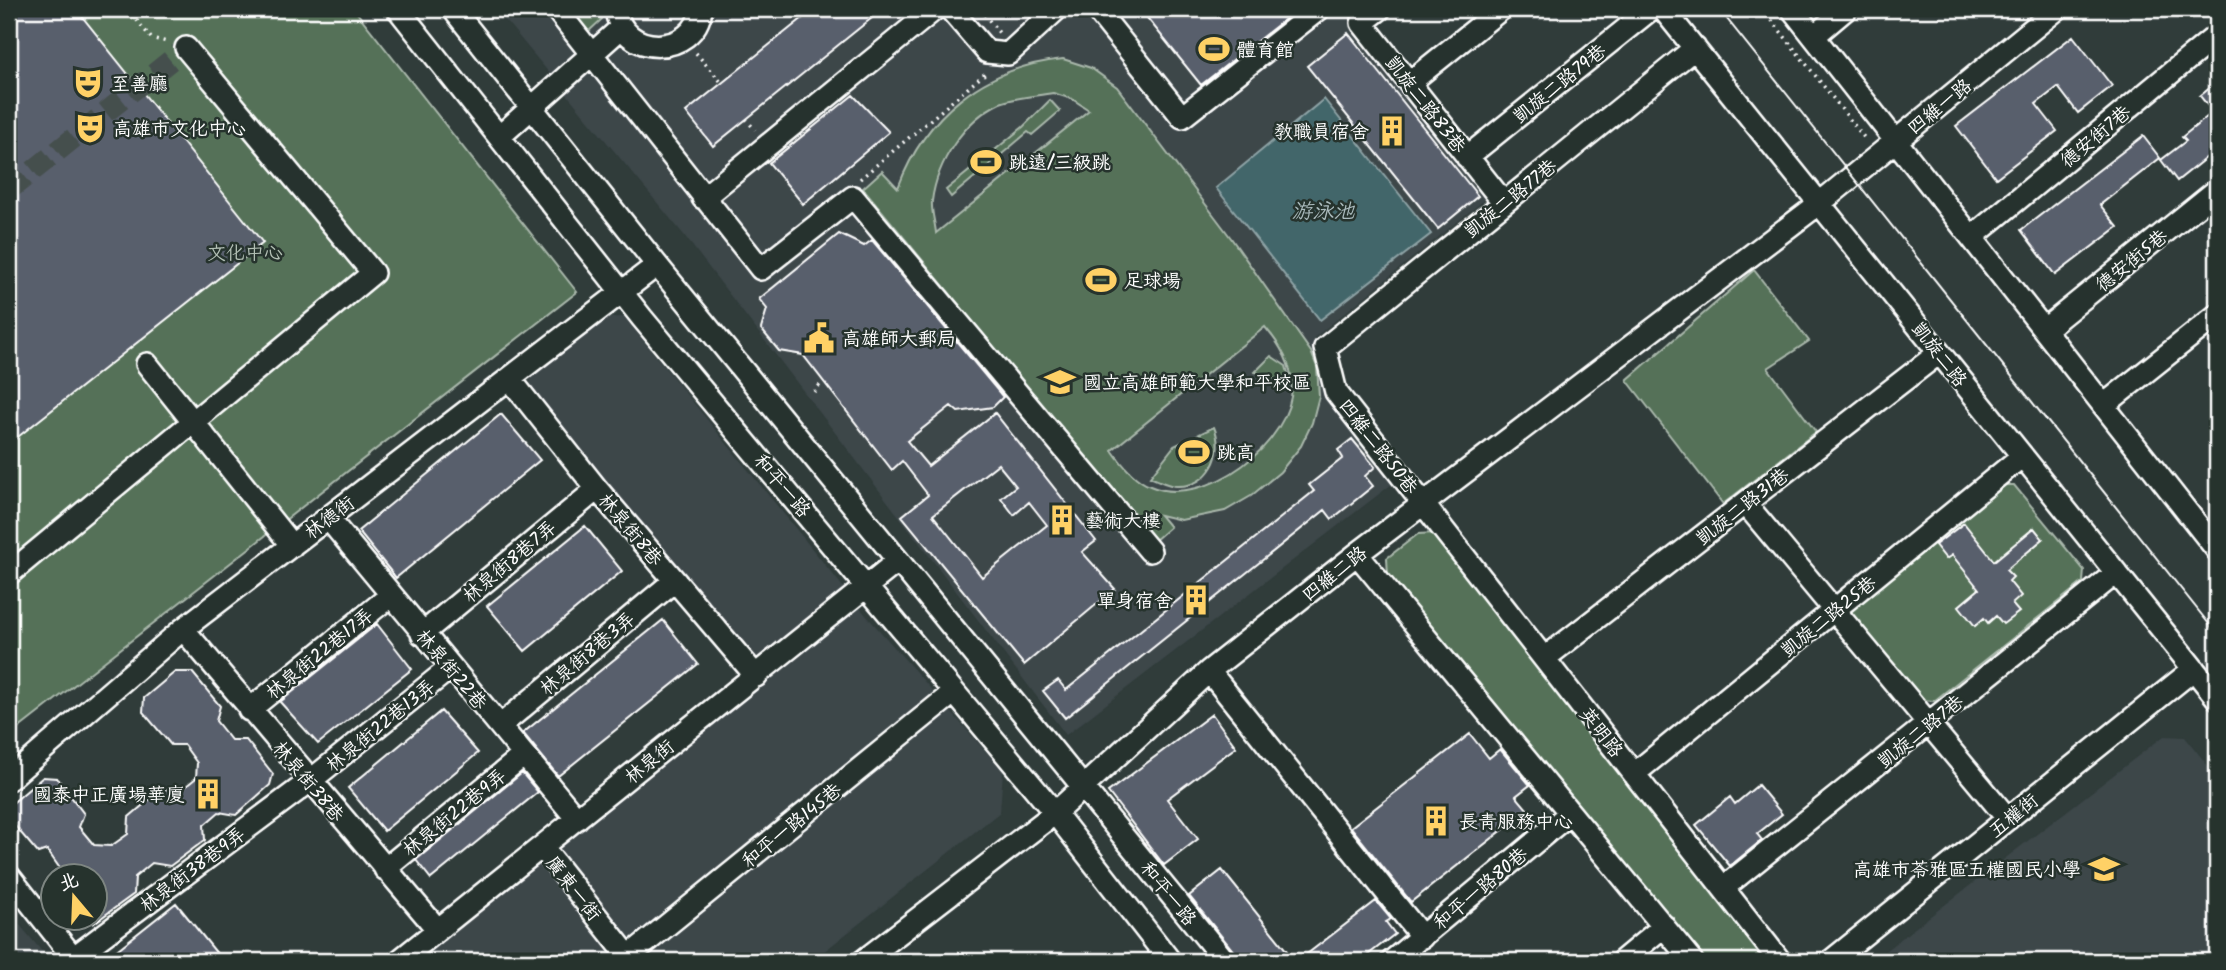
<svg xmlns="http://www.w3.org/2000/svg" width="2226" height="970" font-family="Kalam,'LXGW WenKai TC',sans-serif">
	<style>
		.built { fill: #3c4649 }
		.green { fill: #547158; stroke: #aab8ac; stroke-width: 2; fill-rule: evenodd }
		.water { fill: #43666a; stroke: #8ea3a6; stroke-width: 2 }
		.building { fill: #595e6c; stroke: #fff; stroke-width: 2; fill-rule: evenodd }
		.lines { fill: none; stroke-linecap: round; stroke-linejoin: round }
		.minor-tunnel { stroke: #45504e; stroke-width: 21; stroke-dasharray: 21 10; stroke-linecap: butt }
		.minor-casing { stroke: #fff; stroke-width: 26 }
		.path { stroke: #fff; stroke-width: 3.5; stroke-dasharray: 2 5; stroke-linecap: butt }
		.minor { stroke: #26332d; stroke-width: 21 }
		.tram { stroke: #fff; stroke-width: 2 }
		.labels { text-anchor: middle; stroke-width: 5; stroke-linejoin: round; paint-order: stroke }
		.poi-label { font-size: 19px; fill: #fff; stroke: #26332d; text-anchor: start }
		.street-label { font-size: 19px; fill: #fff; stroke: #26332d }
		.park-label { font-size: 19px; fill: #b2bfb4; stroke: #26332d }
		.water-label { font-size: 21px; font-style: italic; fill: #aababc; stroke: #26332d }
	</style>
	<rect width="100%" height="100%" fill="#303c3a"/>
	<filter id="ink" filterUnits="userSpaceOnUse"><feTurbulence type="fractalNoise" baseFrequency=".0143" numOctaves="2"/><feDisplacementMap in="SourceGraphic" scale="14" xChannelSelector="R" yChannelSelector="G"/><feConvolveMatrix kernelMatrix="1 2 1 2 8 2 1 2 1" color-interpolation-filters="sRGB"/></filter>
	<g filter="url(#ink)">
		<path class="built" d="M496,9H1364L1349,21L1488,197L1314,338L1325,397L1396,481L1066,735L684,235Z
			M624,317L865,614L1003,771L1000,812L812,961H413L770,674L530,394L531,372L599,318Z
			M2164,736L2185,737L2217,777V961H1872Z
			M9,912L50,961H9Z"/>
		<path class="green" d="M9,9H354L577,292L9,736Z
			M569,9H599L602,19L588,32Z
			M1063,59L1091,68L1117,87L1231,238L1311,352L1317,367L1319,396L1312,423L1301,446L1280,472L1251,496L1225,511L1181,520L1160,515L1170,527L1154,541L863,188L882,171L898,188C925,115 984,67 1063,59ZM1053,93L1072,99L1089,110L936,233C935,222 931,211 932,201C937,162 964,120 1000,103C1015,97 1037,96 1053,93ZM1265,327C1278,342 1291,362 1292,384C1294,442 1205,510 1150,486C1134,480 1121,463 1112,450Z
			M1050,100L1060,111L1032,135L1028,132L951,197L946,190L1023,127Z
			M1754,270L1809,341L1768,368L1816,432L1723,504L1627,380Z
			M1271,356L1286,366L1289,377L1283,385L1270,376L1255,372Z
			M1214,427C1225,453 1210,487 1177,486C1168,486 1158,480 1150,477L1174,446Z
			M2001,485H2014L2084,570L2083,582L1934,701L1921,700L1850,617L1852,606Z
			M1435,533L1769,961H1692L1388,576L1387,558L1418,534Z"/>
		<path class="water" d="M1324,99L1431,234L1320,320L1216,188Z"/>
		<path class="building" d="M14,9H76L263,243L9,444V13Z
			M814,9H883L713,146L686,112Z
			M1140,9H1298L1201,85Z
			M1348,33L1478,196L1438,229L1307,66Z
			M2073,36L2112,86L2078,113L2058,87L2036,104L2057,131L1996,178L1956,126Z
			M2217,82V149L2177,181L2161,160L2186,141L2182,137L2213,112L2200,96Z
			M853,95L889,132L803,204L769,163Z
			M2143,136L2160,158L2100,205L2118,227L2055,275L2021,230Z
			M839,234L864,246L872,240L1003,397L993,407L958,412L951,406L907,441L928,466L995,413L1096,541L1082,552L1115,589L1024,665L902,516L928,495L902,461L892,470L803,355L779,351L761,329L767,309L759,299ZM998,464L1016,486L1001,498L1014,515L1029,502L1047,525L982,577L933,515Z
			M501,414L540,460L396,578L358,531Z
			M1352,439L1375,467L1365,476L1373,486L1332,519L1325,510L1065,718L1043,691L1058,680L1066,690L1314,491L1309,485L1343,458L1338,450Z
			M1964,523L1994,561L2034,528L2043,539L2006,570L2013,577L2009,581L2021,596L2012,604L2019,612L2003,624L1996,616L1988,623L1984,618L1975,626L1959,606L1979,589L1952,555L1946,559L1935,545Z
			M585,526L622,571L525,651L487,606Z
			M663,620L698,664L558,776L523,733Z
			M377,624L412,669L318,744L280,702Z
			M175,672H192L220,706L216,721L231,740H246L273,774L270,785L236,815L219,812L204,825L205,840L170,866L152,863L135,877L134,894L94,923V876H61V870L47,850L38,853L9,819V806L43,777L57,778L84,814L79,827L94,845L111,846L128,834L129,817L162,789L180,791L196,778L197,763L184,745H171L143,712L144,698Z
			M441,711L478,753L384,831L348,788Z
			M1212,714L1236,747L1167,799L1198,839L1164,865L1108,792Z
			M1470,734L1489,758L1500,749L1530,785L1516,796L1528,810L1411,902L1351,827Z
			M522,773L538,792L431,879L416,860Z
			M1758,785L1782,814L1757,834L1762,840L1730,866L1696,825L1730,797L1735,804Z
			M1222,870L1295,961H1238L1235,953L1189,896Z
			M1376,901L1391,919L1386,922L1395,934L1360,961H1298Z
			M176,903L223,961H103Z"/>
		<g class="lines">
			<path class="minor-tunnel" d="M9,190L186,48"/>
			<g class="minor-casing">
				<path id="minor" d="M398,9L642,318L1055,813L1170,961
					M453,9L657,265L1225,961
					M556,9L761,269L853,197L1150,551
					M616,9C621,58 695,57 701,9
					M950,9L987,52L1008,54L1057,9
					M1096,9L1182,117L1319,9
					M1380,9L1362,23L1504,203
					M1663,9L2217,698
					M1792,9L2217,550
					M1814,36L1846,9
					M1695,48L1325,348L1336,392L1780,961
					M1409,83L1501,9
					M499,137L622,27
					M1467,157L1651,9
					M703,198L935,9
					M1972,237L2217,35
					M2045,329L2217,190
					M147,364L292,546
					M510,379L597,489L756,676
					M2104,405L2217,315
					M1745,503L2008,819
					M328,518L577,819
					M1357,554L1692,961
					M9,574L373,273L186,48
					M183,629L438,930
					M422,634L597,489
					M1545,658L1939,353
					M1209,671L1422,937
					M249,710L390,596
					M500,726L674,581
					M1634,774L2021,457
					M9,779L183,629L657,265
					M542,847L632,961
					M385,869L524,755
					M9,876L76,961
					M1723,888L2116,573
					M73,958L310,781L450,668
					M399,961L898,561
					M623,961L953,693
					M863,961L1055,813L1209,671L1357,554L1820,203L2057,9
					M1392,961L1569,814
					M1622,961L1664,926
					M1831,961L2194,669"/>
			</g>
			<path class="path" d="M128,9L151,38L167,42
				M980,9L1000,34
				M1763,9L1866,140
				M696,53L722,83
				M746,119L755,130
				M860,179L988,71
				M814,392L823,381"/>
			<use href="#minor" class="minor"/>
			<path class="tram" d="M1719,9L2217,634"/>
		</g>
	</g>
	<defs>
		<g id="stadium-bare" transform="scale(2.415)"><path d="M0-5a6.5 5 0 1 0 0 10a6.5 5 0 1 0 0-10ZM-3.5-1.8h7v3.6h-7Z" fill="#ffd166" stroke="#26332d" stroke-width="2.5" paint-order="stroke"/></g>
		<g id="theatre-bare" transform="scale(2.415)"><path d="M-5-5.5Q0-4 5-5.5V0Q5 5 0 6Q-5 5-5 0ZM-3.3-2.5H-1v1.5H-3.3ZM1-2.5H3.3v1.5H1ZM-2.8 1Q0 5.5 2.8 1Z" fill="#ffd166" stroke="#26332d" stroke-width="2.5" paint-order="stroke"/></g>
		<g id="building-bare" transform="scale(2.415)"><path d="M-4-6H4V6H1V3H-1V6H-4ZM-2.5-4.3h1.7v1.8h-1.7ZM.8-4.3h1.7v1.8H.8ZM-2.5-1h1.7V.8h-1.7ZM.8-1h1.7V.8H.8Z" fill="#ffd166" stroke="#26332d" stroke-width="2.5" paint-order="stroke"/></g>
		<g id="civic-bare" transform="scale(2.415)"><path d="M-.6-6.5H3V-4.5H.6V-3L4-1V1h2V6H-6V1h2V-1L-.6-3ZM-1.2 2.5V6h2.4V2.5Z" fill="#ffd166" stroke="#26332d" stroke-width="2.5" paint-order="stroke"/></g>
		<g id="university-bare" transform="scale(2.415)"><path d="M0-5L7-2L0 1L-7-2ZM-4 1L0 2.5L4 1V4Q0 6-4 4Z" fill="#ffd166" stroke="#26332d" stroke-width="2.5" paint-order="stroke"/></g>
		<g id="school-bare" transform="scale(2.415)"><path d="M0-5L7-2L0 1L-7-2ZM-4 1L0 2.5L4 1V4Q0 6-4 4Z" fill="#ffd166" stroke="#26332d" stroke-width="2.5" paint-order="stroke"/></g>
	</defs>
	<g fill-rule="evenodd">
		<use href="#stadium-bare" x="1214" y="49"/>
		<use href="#theatre-bare" x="88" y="83"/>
		<use href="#theatre-bare" x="90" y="128"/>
		<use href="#building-bare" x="1392" y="131"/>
		<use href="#stadium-bare" x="986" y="162"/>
		<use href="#stadium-bare" x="1101" y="280"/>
		<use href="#civic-bare" x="819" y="338"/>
		<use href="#university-bare" x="1060" y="382"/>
		<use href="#stadium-bare" x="1194" y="452"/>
		<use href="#building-bare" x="1062" y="520"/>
		<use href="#building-bare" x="1196" y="600"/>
		<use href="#building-bare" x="208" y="794"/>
		<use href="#building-bare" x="1436" y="821"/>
		<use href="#school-bare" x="2104" y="869"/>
	</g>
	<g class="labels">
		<g class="poi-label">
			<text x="1237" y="56">體育館</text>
			<text x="111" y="90">至善廳</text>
			<text x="113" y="135">高雄市文化中心</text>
			<text x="1369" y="138" text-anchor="end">教職員宿舍</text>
			<text x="1009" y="169">跳遠/三級跳</text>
			<text x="1124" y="287">足球場</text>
			<text x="842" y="345">高雄師大郵局</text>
			<text x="1083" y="389">國立高雄師範大學和平校區</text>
			<text x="1217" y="459">跳高</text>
			<text x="1085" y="527">藝術大樓</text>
			<text x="1173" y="607" text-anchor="end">單身宿舍</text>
			<text x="185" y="801" text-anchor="end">國泰中正廣場華廈</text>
			<text x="1459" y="828">長青服務中心</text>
			<text x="2081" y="876" text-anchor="end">高雄市苓雅區五權國民小學</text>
		</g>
		<g class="street-label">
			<text transform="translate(1559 83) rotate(-39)" y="7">凱旋二路79巷</text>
			<text transform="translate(1426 104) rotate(52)" y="7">凱旋二路83巷</text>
			<text transform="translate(1939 106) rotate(-39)" y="7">四維一路</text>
			<text transform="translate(2095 136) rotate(-40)" y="7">德安街7巷</text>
			<text transform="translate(1510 198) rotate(-39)" y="7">凱旋二路77巷</text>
			<text transform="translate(2131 260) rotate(-39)" y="7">德安街5巷</text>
			<text transform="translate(1940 354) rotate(52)" y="7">凱旋二路</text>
			<text transform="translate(1379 446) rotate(52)" y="7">四維二路50巷</text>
			<text transform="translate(783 485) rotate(50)" y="7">和平一路</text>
			<text transform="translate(1742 506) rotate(-38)" y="7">凱旋二路31巷</text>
			<text transform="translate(329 517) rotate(-37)" y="7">林德街</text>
			<text transform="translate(631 529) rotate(50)" y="7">林泉街8巷</text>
			<text transform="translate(509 561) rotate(-40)" y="7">林泉街8巷7弄</text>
			<text transform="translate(1334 573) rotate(-38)" y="7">四維二路</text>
			<text transform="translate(1828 616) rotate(-39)" y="7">凱旋二路25巷</text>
			<text transform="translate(319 653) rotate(-39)" y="7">林泉街22巷17弄</text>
			<text transform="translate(587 653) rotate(-40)" y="7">林泉街8巷3弄</text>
			<text transform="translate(452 669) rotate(50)" y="7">林泉街22巷</text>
			<text transform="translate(380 725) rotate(-39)" y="7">林泉街22巷13弄</text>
			<text transform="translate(1920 731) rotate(-39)" y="7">凱旋二路7巷</text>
			<text transform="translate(1602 732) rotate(52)" y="7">英明路</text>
			<text transform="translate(649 761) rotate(-39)" y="7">林泉街</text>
			<text transform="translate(309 781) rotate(50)" y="7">林泉街38巷</text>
			<text transform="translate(454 812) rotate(-39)" y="7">林泉街22巷9弄</text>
			<text transform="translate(2013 815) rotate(-39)" y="7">五權街</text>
			<text transform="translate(791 825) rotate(-39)" y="7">和平一路145巷</text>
			<text transform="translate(192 869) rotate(-37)" y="7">林泉街38巷9弄</text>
			<text transform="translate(574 888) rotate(52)" y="7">廣東一街</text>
			<text transform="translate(1480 888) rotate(-40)" y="7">和平一路80巷</text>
			<text transform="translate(1169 893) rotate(51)" y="7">和平一路</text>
		</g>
		<g class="park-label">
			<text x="245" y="259">文化中心</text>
		</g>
		<g class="water-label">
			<text x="1323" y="218">游泳池</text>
		</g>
	</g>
	<rect width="2226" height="970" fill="none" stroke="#26332d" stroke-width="35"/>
	<rect x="18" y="18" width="2191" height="935" fill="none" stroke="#fff" stroke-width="2.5" filter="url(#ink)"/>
	<g transform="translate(74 897) rotate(341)"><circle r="33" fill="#26332d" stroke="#7d8581" stroke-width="2"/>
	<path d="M0-5L12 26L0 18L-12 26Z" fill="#ffd166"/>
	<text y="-10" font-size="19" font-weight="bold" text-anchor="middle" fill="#ffffff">北</text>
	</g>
</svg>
